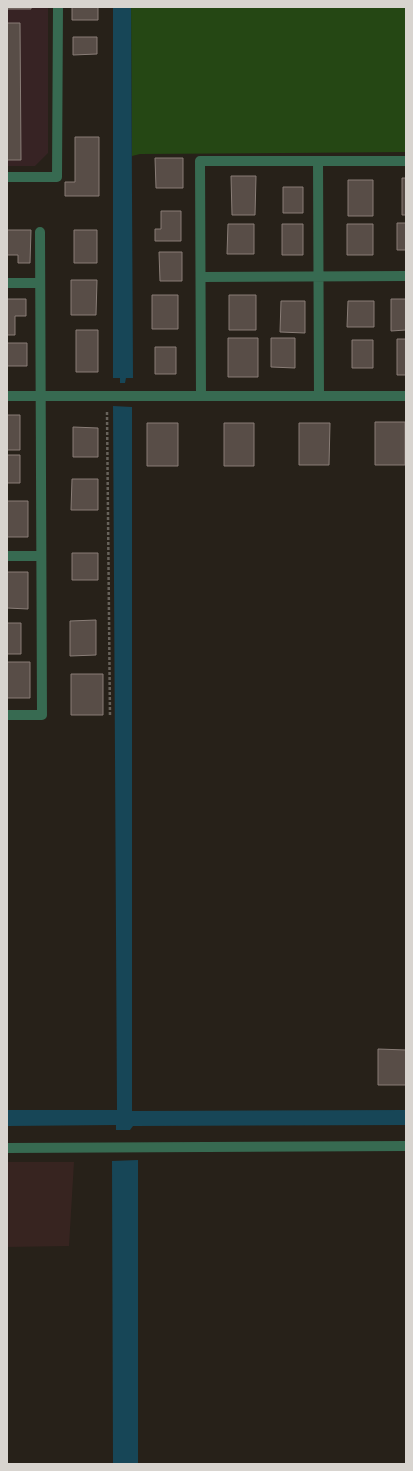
<svg xmlns="http://www.w3.org/2000/svg" width="413" height="1471" font-family="'Roboto Condensed',sans-serif">
	<style>
		.commercial { fill: #372324 }
		.industrial { fill: #372420 }
		.green { fill: #254714 }
		.water { fill: #174657 }
		.building { fill: #584d47; stroke: #897d77 }
		.lines { fill: none; stroke-linecap: round; stroke-linejoin: round }
		.path { stroke: #67625b; stroke-width: 2.5; stroke-dasharray: 3 2; stroke-linecap: butt }
		.service { stroke: #376a51; stroke-width: 10 }
		.minor { stroke: #376a51; stroke-width: 10 }
		.tertiary { stroke: #376a51; stroke-width: 10 }
	</style>
	<rect width="100%" height="100%" fill="#272119"/>
	<path class="commercial" d="M7,7H48V153L35,166H7Z"/>
	<path class="industrial" d="M7,1162H74L69,1246L7,1247Z"/>
	<path class="green" d="M131,7H406V152L140,154L132,156Z"/>
	<path class="water" d="M113,7H131L133,378H126L125,383H120V378H113Z
		M113,406L132,407V1111L406,1110V1125L133,1126L130,1130H116V1125L7,1126V1110H117Z
		M138,1160V1464H113L112,1161Z"/>
	<path class="building" d="M7,7H31V9H7Z
		M72,7H98V20H72Z
		M7,23H20L21,160H7Z
		M73,37H97V54L73,55Z
		M75,137H99V196H65V182H75Z
		M155,158H183V188H156Z
		M231,176H256L255,215H232Z
		M402,178H406V215H402Z
		M348,180H373V216H348Z
		M283,187H303V213H283Z
		M161,211H181V241H155V229H161Z
		M397,223H406V250H397Z
		M228,224H254V254H227Z
		M282,224H303V255H282Z
		M347,224H373V255H347Z
		M7,230H31L30,263H18V255H7Z
		M74,230H97V263H74Z
		M159,252H182V281H160Z
		M71,280H97L96,315H71Z
		M152,295H178V329H152Z
		M229,295H256V330H229Z
		M7,299H26V316H15V335H7Z
		M391,299H406V330L391,331Z
		M281,301H305V333L280,332Z
		M348,301H374V327H347Z
		M76,330H98V372H76Z
		M228,338H258V377H228Z
		M271,338H295V368L271,367Z
		M397,339H406V375H397Z
		M352,340H373V368H352Z
		M7,343H27V366H7Z
		M155,347H176V374H155Z
		M7,415H20V450H7Z
		M375,422H405V465H375Z
		M147,423H178V466H147Z
		M224,423H254V466H224Z
		M299,423H330L329,465H299Z
		M73,427L98,428V457H73Z
		M7,455H20V483H7Z
		M72,479H98V510H71Z
		M7,501H28V537H7Z
		M72,553H98V580H72Z
		M7,572H28V609L7,608Z
		M96,620V655L70,656V621Z
		M7,623H21V654H7Z
		M7,662H30V698H7Z
		M71,674H103V715H71Z
		M378,1049L406,1050V1085H378Z"/>
	<g class="lines">
		<path class="path" d="M107,412L110,717"/>
		<path class="service" d="M7,177H57L58,7"/>
		<path class="minor" d="M318,161L319,396
			M201,277L406,276
			M7,283H40
			M7,396H406
			M201,396L200,161H406
			M7,556H41
			M7,715H42L40,232"/>
		<path class="tertiary" d="M7,1148L406,1146"/>
	</g>
	<rect width="413" height="1471" fill="none" stroke="#d8d4cf" stroke-width="16"/>
</svg>
